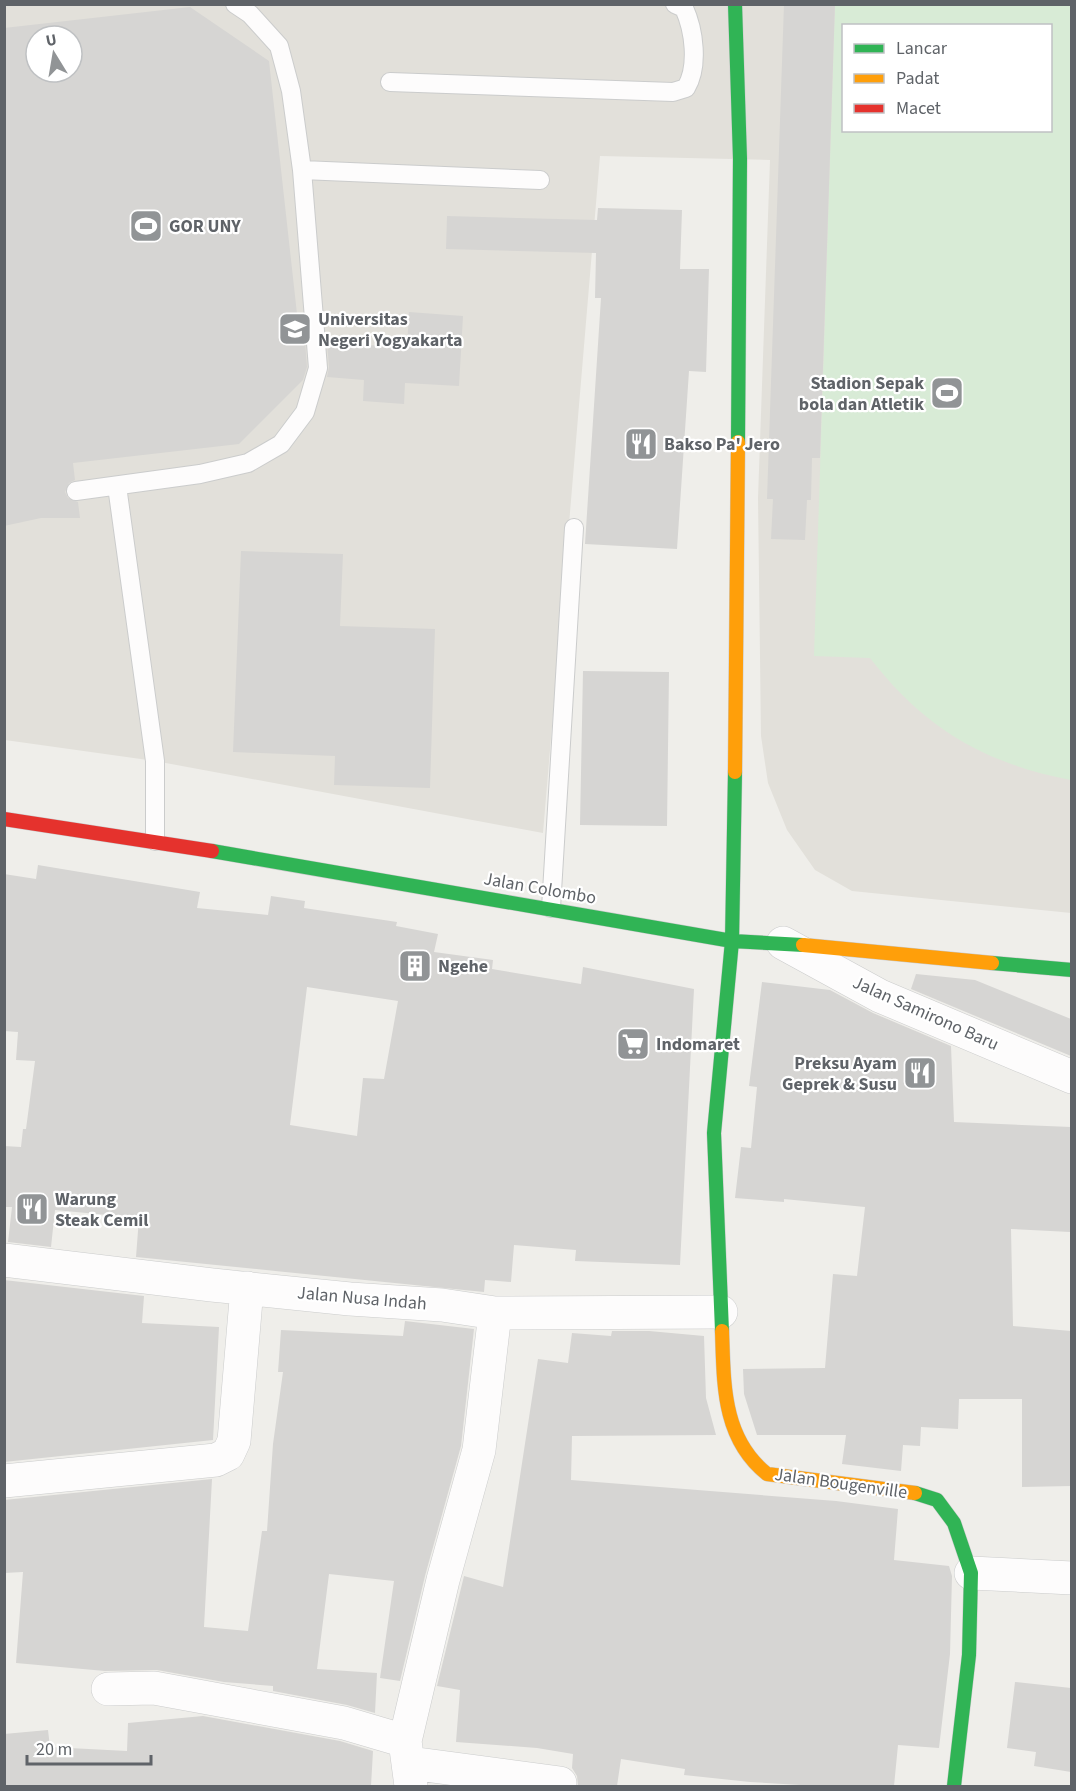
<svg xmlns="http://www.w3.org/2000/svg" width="1076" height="1791" font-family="'Source Sans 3',sans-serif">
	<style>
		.education { fill: #e2e0da; fill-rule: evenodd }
		.green { fill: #d8ebd6; fill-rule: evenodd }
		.building { fill: #d6d5d3; fill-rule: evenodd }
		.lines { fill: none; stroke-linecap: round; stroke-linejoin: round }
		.lane-casing { stroke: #cbcccc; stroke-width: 20 }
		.street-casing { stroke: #cbcccc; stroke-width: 34 }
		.fast-casing { stroke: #cacacb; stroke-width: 15 }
		.slow-casing { stroke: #cacacb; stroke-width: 15 }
		.jam-casing { stroke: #cacacb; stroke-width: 15 }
		.lane { stroke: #fdfcfc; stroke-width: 18 }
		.street { stroke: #fdfcfc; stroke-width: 33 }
		.fast { stroke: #30b455; stroke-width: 14 }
		.slow { stroke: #ff9f0a; stroke-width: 14 }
		.jam { stroke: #e5322d; stroke-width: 14 }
		.labels { text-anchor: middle; stroke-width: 4.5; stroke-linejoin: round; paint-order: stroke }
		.poi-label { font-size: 18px; font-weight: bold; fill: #5f6368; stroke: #fff; text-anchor: start }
		.street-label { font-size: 18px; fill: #5f6368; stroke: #fff }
	</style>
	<rect width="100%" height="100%" fill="#efeeea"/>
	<path class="education" d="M5,5H1071V913L852,891L815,870L787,830L768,783L761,736L758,498L770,160L600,156L543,833L155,761L5,740ZM844,26H1050V130H844ZM36,36H72V72H36Z"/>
	<path class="green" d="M835,5H1071V780C984,763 925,729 870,658L814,656ZM844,26H1050V130H844Z"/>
	<path class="building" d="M784,4H835L820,458H812L811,500H807L805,540L771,539L773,499H767Z
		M190,7L269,61L300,341H305L307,367L303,380L239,444L73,463L75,480L69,483L65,492L68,498L78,502L80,518H41L4,526V28ZM36,36H72V72H36Z
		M598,208L682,210L680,269H709L706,372L689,371L677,549L585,544L601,298H595L596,253L446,249L447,216L597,220Z
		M409,312L463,316L459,386L405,383L404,404L363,401L364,380L327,377L329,367L327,343L407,347Z
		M241,551L343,554L340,626L435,629L430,788L334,785L335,756L233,752Z
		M583,671L669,672L667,826L580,825Z
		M38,865L200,892L197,908L268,915L271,896L305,901L304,908L397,922L396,926L438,934L434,952L493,960L492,969L581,984L583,967L694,989L680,1265L575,1261L576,1250L514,1245L511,1282L485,1280L484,1292L136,1257L139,1218L55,1210L51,1247L8,1242L12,1207H4V1146L21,1147L23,1129H26L35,1061L16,1060L18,1032L4,1031V874L36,879ZM307,987L398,1001L384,1079L363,1078L357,1136L290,1125Z
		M916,974L975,980L1071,1019V1056L911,989Z
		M762,982L830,990L873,1013L951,1046L954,1122L1071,1127L1070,1232L1011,1229L1013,1326L1071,1331V1486L1022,1487V1399H959L958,1429L921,1427L920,1446L903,1445L901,1471L842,1464L846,1435H757L744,1394L743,1369L825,1368L833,1274L857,1276L865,1207L784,1199V1202L735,1198L741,1147L751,1148L757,1087L749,1086Z
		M4,1280L144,1296L142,1323L219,1327L213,1440L4,1462Z
		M405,1321L474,1329L461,1446L425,1576L400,1681L380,1678L394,1581L329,1574L317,1669L377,1673L375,1713L347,1705L273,1691V1686L224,1682L157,1670L105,1671L16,1663L23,1572L4,1573V1500L212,1479L204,1627L248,1631L262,1531H267L273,1444L283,1372H278L281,1330L403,1336Z
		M612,1331H649L704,1336L706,1398L716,1435L572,1436L571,1480L836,1501L898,1509L894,1560L949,1566L952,1576L950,1654L939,1748L898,1745L894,1786H817L750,1782L684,1775L685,1769L621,1759L617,1786H578L577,1776L572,1768L573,1754L537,1748L456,1742L460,1690L437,1686L464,1576L503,1587L538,1359L568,1363L572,1333L611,1336Z
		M1015,1682L1071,1688V1772L1034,1766L1036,1752L1007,1748Z
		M203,1716L340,1741L373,1751L371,1786H4V1734L48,1730L50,1747L127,1751L128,1723Z"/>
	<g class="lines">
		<g class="lane-casing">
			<path id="lane" d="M390,82L673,92L686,88C699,66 694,30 684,8L675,4
				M302,170L540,180
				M117,486L155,761V841
				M76,491L200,474L248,463L281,444L305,412L318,368L302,170L291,91L279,46L250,14L235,4
				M551,908L574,528"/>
		</g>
		<g class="street-casing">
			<path id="street" d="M783,943L880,996L1072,1077
				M4,1260L212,1285L350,1299L442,1305L495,1313L721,1312
				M4,1481L216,1460L228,1454L234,1441L247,1288
				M971,1573L1072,1578
				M108,1689L154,1688L344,1723L405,1741
				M410,1763L560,1783
				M411,1786L405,1741L443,1580L479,1450L495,1313"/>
		</g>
		<g class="fast-casing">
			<path id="fast" d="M735,4L740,159L738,442
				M212,851L732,941L803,945
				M992,963L1072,970
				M722,1331L714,1133L732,941L735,772
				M915,1493L937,1500L954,1523L971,1573L969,1655L954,1786"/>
		</g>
		<g class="slow-casing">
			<path id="slow" d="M735,772L738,442
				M803,945L992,963
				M722,1331C724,1384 722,1438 767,1474L915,1493"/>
		</g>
		<g class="jam-casing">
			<path id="jam" d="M4,819L212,851"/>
		</g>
		<use href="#lane" class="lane"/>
		<use href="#street" class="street"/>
		<use href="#fast" class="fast"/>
		<use href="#slow" class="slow"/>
		<use href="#jam" class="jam"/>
	</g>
	<defs>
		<g id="stadium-square" transform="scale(1.725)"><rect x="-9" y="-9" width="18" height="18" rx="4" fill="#919496" stroke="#fff"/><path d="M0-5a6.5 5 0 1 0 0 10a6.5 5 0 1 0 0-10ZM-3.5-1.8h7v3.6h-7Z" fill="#fff"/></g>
		<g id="university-square" transform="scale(1.725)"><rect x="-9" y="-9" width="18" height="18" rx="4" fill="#919496" stroke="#fff"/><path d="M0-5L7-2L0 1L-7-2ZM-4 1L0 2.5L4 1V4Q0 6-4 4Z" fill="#fff"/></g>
		<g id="restaurant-square" transform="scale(1.725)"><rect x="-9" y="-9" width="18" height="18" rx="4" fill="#919496" stroke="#fff"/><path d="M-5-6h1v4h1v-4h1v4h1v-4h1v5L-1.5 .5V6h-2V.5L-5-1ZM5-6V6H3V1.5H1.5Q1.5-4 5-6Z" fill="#fff"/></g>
		<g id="building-square" transform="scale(1.725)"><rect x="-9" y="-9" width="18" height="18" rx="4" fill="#919496" stroke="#fff"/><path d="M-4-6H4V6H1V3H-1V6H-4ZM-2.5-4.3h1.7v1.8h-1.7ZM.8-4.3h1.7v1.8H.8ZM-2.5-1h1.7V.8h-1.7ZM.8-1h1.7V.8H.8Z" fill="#fff"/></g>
		<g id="supermarket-square" transform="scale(1.725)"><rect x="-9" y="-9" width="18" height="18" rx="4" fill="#919496" stroke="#fff"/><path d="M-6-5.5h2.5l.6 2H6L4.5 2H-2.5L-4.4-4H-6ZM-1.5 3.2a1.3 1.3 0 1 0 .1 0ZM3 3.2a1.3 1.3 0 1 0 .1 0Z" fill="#fff"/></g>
	</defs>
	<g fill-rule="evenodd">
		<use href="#stadium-square" x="146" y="226"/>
		<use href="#university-square" x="295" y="329"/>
		<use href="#stadium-square" x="947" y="393"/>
		<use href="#restaurant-square" x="641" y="444"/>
		<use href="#building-square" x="415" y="966"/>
		<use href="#supermarket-square" x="633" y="1044"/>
		<use href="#restaurant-square" x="920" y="1073"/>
		<use href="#restaurant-square" x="32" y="1209"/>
	</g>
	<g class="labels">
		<g class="poi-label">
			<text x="169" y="232">GOR UNY</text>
			<text x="318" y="325">Universitas<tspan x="318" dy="21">Negeri Yogyakarta</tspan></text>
			<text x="924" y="389" text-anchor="end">Stadion Sepak<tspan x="924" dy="21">bola dan Atletik</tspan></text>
			<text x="664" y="450">Bakso Pa' Jero</text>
			<text x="438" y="972">Ngehe</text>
			<text x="656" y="1050">Indomaret</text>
			<text x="897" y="1069" text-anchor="end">Preksu Ayam<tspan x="897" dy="21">Geprek &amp; Susu</tspan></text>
			<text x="55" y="1205">Warung<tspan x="55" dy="21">Steak Cemil</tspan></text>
		</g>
		<g class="street-label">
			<text transform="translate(540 888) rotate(10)" y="6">Jalan Colombo</text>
			<text transform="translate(926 1013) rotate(24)" y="6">Jalan Samirono Baru</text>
			<text transform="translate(362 1298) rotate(5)" y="6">Jalan Nusa Indah</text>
			<text transform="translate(841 1483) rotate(8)" y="6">Jalan Bougenville</text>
		</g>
	</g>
	<rect width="1076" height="1791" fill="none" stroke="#5f6368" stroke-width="12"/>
	<rect x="842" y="24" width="210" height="108" fill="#ffffff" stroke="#bfc1c3" stroke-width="1.5"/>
	<rect x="854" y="44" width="30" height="9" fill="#30b455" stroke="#bfc1c3" stroke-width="1.5"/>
	<text x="896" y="54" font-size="18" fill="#5f6368">Lancar</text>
	<rect x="854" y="74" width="30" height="9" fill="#ff9f0a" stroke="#bfc1c3" stroke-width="1.5"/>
	<text x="896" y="84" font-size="18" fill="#5f6368">Padat</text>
	<rect x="854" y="104" width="30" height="9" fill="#e5322d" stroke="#bfc1c3" stroke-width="1.5"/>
	<text x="896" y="114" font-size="18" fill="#5f6368">Macet</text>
	<g transform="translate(54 54) rotate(349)"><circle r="28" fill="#ffffff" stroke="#bfc1c3" stroke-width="1.5"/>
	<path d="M0-4.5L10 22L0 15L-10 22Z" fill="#919496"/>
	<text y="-9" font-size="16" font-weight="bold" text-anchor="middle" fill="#5f6368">U</text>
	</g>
	<path d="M27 1755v9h124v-9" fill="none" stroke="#5f6368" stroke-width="3"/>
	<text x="36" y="1755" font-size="18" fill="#5f6368" stroke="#ffffff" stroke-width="4.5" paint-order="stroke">20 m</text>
</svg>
